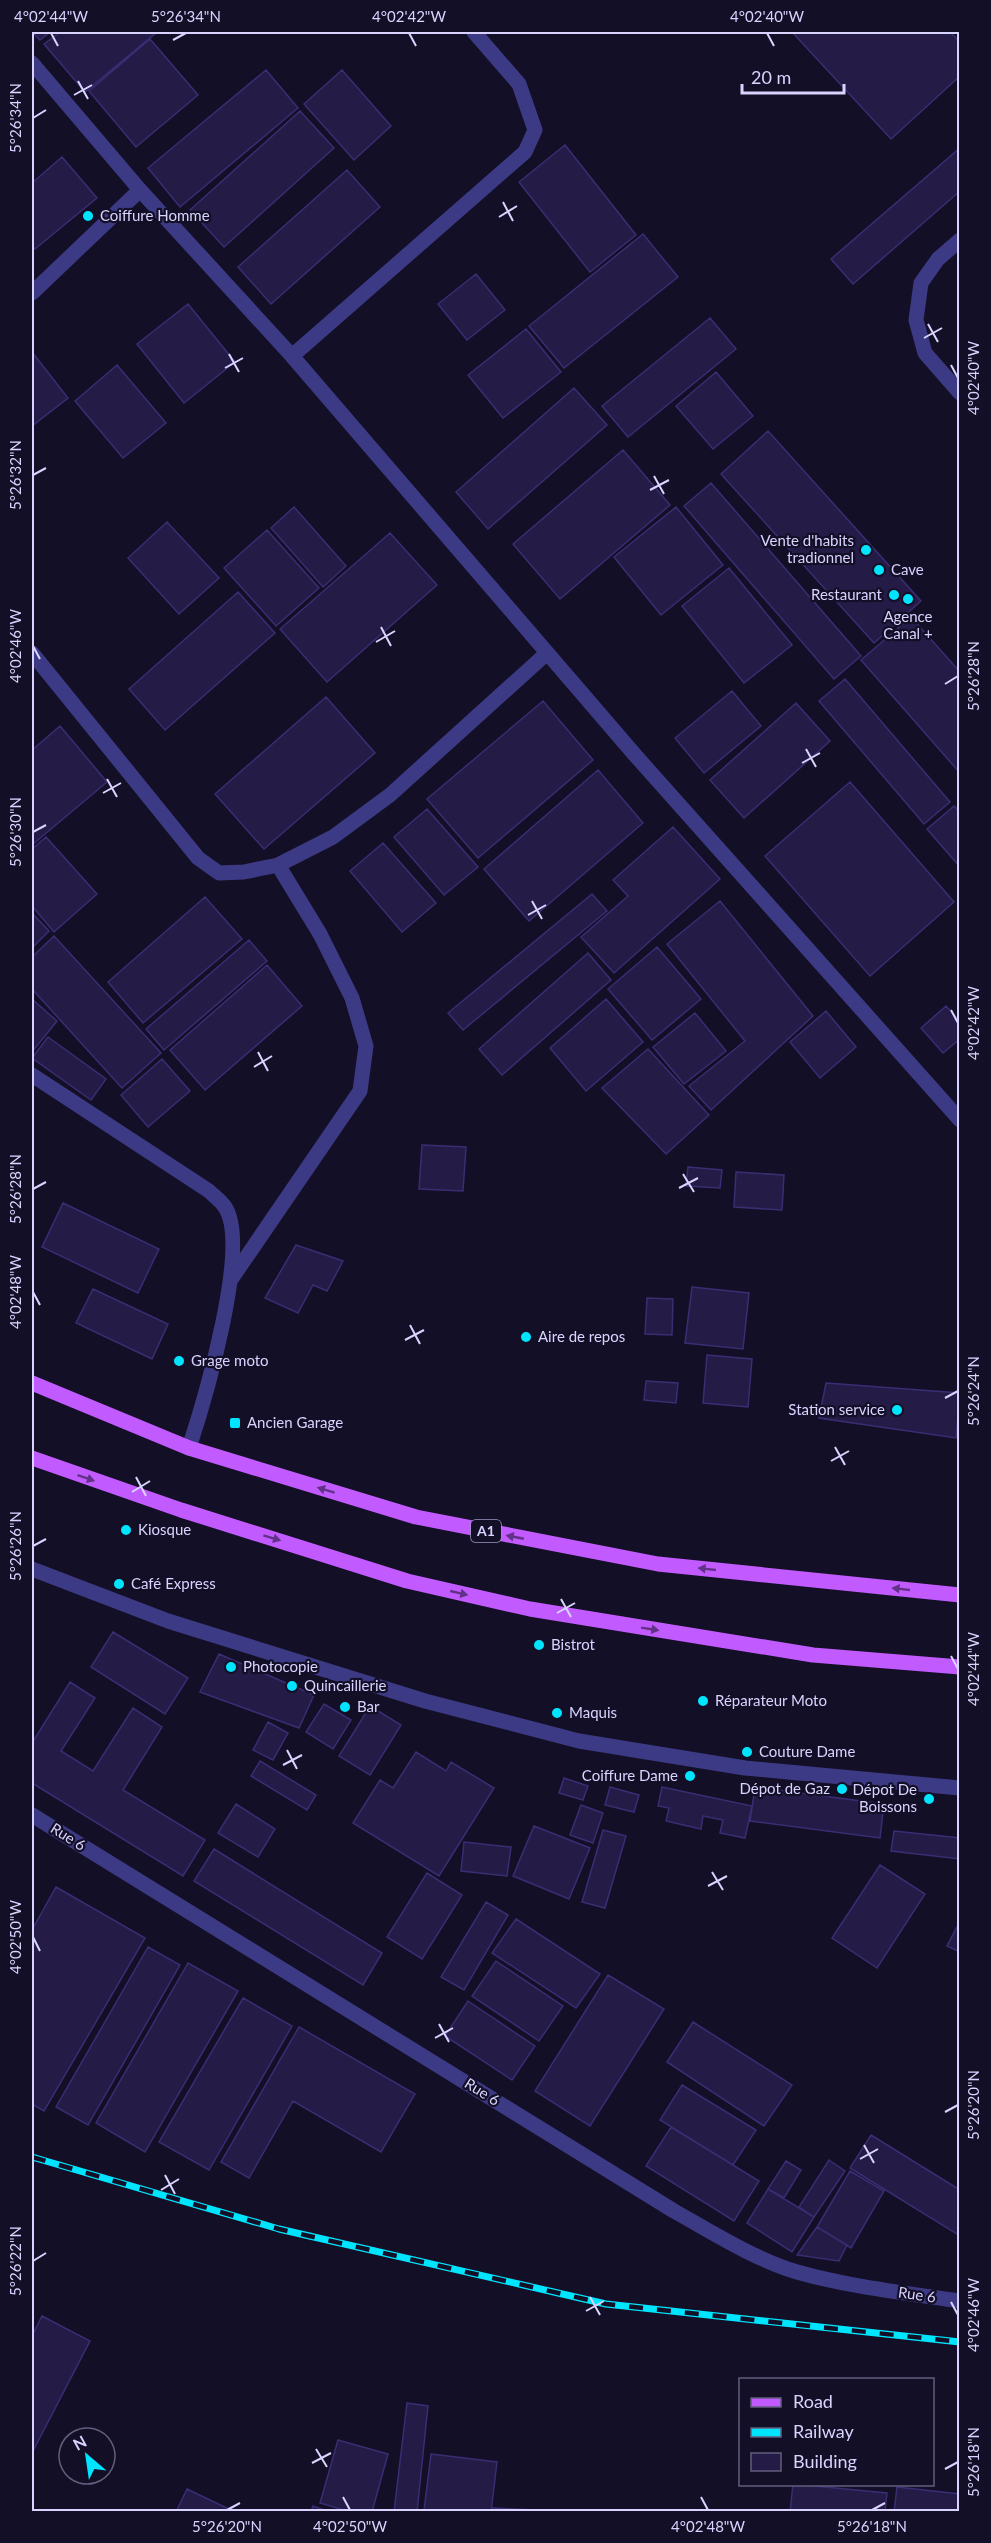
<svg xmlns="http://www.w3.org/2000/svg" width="991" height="2543" font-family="Lato,sans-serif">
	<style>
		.building { fill: #241b47; stroke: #3b2d73; stroke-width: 1.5 }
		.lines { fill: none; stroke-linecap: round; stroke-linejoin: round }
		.minor { stroke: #3d3a85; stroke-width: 15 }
		.major { stroke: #c25bff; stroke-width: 15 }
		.rail-casing { stroke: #00e5ff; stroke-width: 7 }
		.rail { stroke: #130f26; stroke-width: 4.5; stroke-dasharray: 14; stroke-linecap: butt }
		.oneway { fill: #623188 }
		.ticks { fill: none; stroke: #d9d4ff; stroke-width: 2 }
		.poi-dot { fill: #00e5ff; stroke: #130f26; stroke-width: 2 }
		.labels { text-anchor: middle; stroke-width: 4.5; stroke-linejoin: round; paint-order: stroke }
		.shield { fill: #130f26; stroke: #9e99be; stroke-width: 1.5 }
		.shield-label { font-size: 14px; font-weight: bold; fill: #d9d4ff }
		.poi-label { font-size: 15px; fill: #d9d4ff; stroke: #130f26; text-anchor: start }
		.street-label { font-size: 15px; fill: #d9d4ff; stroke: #130f26 }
		.neatline { fill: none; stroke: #d9d4ff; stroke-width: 2 }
		.ticks-label { font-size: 15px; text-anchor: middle; fill: #d9d4ff }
	</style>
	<rect width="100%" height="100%" fill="#130f26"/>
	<path class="building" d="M32,32H50L40,40Z
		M60,32H157L85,92L44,44Z
		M792,32H950L960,42V76L891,139Z
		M150,39L198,95L136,147L89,91Z
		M266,70L298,108L180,207L148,168Z
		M342,70L391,126L354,160L304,104Z
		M300,111L334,148L224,247L190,210Z
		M565,145L636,235L590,272L519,182Z
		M960,148V191L853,284L831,259Z
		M62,157L97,198L35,249L32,245V183Z
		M347,170L380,207L271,304L238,267Z
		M643,234L678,277L564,368L529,326Z
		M476,274L505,310L467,340L438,304Z
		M188,304L235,362L184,403L137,344Z
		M710,318L736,349L628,437L602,406Z
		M526,329L561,372L503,418L468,375Z
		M32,352L68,398L32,426Z
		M117,365L166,423L123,458L75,401Z
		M716,372L753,416L713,449L676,406Z
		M574,388L607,425L488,529L456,492Z
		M768,431L921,601L874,643L721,474Z
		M623,450L670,505L560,599L513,544Z
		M711,483L861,656L834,679L684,506Z
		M294,507L346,566L323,587L271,528Z
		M676,507L723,565L661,615L614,557Z
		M167,522L219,578L179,614L128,558Z
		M267,530L319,588L276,626L224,568Z
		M390,533L437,585L327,682L280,629Z
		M729,568L792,645L744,683L682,606Z
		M238,592L275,633L165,730L129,689Z
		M911,617L960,672V773L861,660Z
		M845,679L950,802L924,824L819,701Z
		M732,691L761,726L704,773L675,738Z
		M326,697L375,753L264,849L215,794Z
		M543,701L593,760L478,858L427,799Z
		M796,703L830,741L744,818L710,780Z
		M60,726L107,782L32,845V750Z
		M598,770L643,823L529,921L484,869Z
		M850,782L954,902L870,976L765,856Z
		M954,806L960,812V867L927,829Z
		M427,809L478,867L444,895L394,837Z
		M673,827L720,879L614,973L581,937L628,896L613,880Z
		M46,837L97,894L54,932L32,906V849Z
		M383,843L436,903L402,932L350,871Z
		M592,894L607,911L463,1030L448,1013Z
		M205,897L242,939L143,1023L108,982Z
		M720,901L813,1016L711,1110L689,1086L745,1041L667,944Z
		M32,913L49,931L32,948Z
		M54,936L161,1053L122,1088L32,989V957Z
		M249,940L267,961L164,1050L146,1029Z
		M657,947L701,999L652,1040L608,989Z
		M588,953L611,980L502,1075L479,1049Z
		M267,965L302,1006L205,1090L170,1050Z
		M32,999L57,1021L32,1052Z
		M606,999L643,1042L586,1091L550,1048Z
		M946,1006L960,1021V1039L943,1053L921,1028Z
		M826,1011L856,1047L820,1078L790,1042Z
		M695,1013L726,1051L684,1084L653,1047Z
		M48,1037L106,1079L91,1100L32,1058Z
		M648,1049L709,1115L666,1154L602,1088Z
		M162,1059L190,1091L148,1127L121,1095Z
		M422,1145L466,1147L463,1191L419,1189Z
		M688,1167L722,1170L720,1188L686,1186Z
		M736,1172L784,1175L782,1210L734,1207Z
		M63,1203L159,1249L138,1293L42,1247Z
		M296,1245L343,1261L327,1291L313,1285L298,1313L265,1298Z
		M692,1287L749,1293L743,1349L685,1343Z
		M93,1289L168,1324L152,1359L76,1323Z
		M647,1298L673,1299L672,1335L645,1334Z
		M707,1355L752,1359L748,1407L703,1403Z
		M646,1381L678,1383L676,1403L644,1400Z
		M826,1383L960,1393L956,1438L819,1418Z
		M113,1632L188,1678L165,1714L91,1667Z
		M219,1654L314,1695L299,1728L200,1692Z
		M70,1682L95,1698L61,1751L93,1771L133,1708L162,1727L123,1790L205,1840L183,1876L32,1783V1743Z
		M324,1704L351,1720L333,1749L306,1732Z
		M370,1706L401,1725L370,1775L339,1756Z
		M268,1722L288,1733L273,1760L253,1750Z
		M416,1752L446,1771L451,1762L494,1788L439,1876L353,1823L380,1780L393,1788Z
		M260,1761L316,1795L307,1810L251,1776Z
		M564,1778L588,1786L583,1800L559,1793Z
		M610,1787L639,1795L634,1812L605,1805Z
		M662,1787L752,1806L745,1838L720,1833L723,1820L703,1816L701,1829L666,1821L669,1808L658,1806Z
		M755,1787L884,1804L880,1838L750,1821Z
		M236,1804L275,1829L258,1857L218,1833Z
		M581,1805L603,1813L593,1843L570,1835Z
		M534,1826L590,1848L569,1899L513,1876Z
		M603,1830L626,1836L605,1908L582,1902Z
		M894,1831L960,1838V1859L891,1851Z
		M464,1842L511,1847L507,1876L461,1871Z
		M214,1849L382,1953L363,1985L194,1881Z
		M880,1865L925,1894L877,1968L832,1938Z
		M427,1873L462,1895L422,1959L387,1937Z
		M56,1887L145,1938L44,2111L32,2104V1930Z
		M486,1902L508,1915L464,1990L441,1977Z
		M516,1919L600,1974L576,2008L492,1953Z
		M960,1921V1952L947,1946Z
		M148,1947L180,1965L88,2125L56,2107Z
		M496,1961L563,2006L539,2041L472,1996Z
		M188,1963L238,1991L145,2152L96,2123Z
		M608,1975L664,2009L590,2126L535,2091Z
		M243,1998L292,2026L209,2170L159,2142Z
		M468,2001L535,2046L512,2080L445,2036Z
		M693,2022L792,2085L764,2126L667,2062Z
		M299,2027L415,2094L381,2152L293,2101L249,2178L221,2162Z
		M682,2085L756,2130L733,2165L660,2120Z
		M671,2127L759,2181L734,2221L646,2166Z
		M871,2135L960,2190V2236L850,2168Z
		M829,2160L845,2171L814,2217L799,2207Z
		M786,2161L801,2170L784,2198L768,2189Z
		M850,2171L884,2191L851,2248L817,2227Z
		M768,2189L814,2217L792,2252L747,2223Z
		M817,2227L847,2245L839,2261L797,2255Z
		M42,2316L90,2341L32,2453V2336Z
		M407,2403L428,2406L417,2512H394Z
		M338,2440L388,2454L372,2512H351L320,2503Z
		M431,2454L497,2462L491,2512L424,2510Z
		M793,2484L887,2493L885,2512H790Z
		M897,2487L960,2494V2512H894Z
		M187,2489L235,2512H176Z
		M313,2506L330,2512H311Z
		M493,2508L581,2512H493Z"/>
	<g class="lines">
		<path class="minor" d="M32,63L140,190L292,356L635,755L960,1120
			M960,240L938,259L921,283L916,320L925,353L960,393
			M32,293L140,190
			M292,356L525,152L535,130L519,84L474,32
			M32,653L198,858L219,873L244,872L278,865L333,837L390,795L547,653
			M32,1075L209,1191C214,1196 221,1201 225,1207C251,1246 204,1402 189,1448
			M232,1278L360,1091L366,1046L352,998L320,934L278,865
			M32,1569L168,1621L425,1701L579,1741L745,1768L960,1788
			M32,1815L674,2211C713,2233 754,2259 797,2272C850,2287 905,2293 960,2301"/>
		<path class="major" d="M32,1383L189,1448L416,1517L658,1564L960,1595
			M32,1458L181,1510L407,1581L530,1609L813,1655L960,1667"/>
		<g class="rail-casing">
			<path id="rail" d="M32,2157L279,2229L606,2304L960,2342"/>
		</g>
		<use href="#rail" class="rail"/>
	</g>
	<defs><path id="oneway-solid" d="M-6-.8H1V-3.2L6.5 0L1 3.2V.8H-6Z" transform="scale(1.5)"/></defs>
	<g class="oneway">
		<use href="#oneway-solid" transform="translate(86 1478) rotate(19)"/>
		<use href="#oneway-solid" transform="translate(326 1490) rotate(-163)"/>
		<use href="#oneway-solid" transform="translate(515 1537) rotate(-169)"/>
		<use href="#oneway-solid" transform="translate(272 1538) rotate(17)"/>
		<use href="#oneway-solid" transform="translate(707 1569) rotate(-174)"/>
		<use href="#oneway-solid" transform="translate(901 1589) rotate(-174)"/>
		<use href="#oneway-solid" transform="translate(459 1593) rotate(13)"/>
		<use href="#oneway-solid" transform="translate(650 1629) rotate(9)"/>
	</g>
	<path class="ticks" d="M51,33L58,46M409,33L416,46M767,33L774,46M173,40L186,33M78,81L88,99M74,95L92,85M33,118L46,110M503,202L513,221M499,217L517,206M928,324L938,342M924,338L942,328M229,354L239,372M951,365L958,378M225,368L243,358M33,475L46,468M654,476L664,494M650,490L669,480M381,627L391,646M376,642L395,631M33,646L40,659M945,684L958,676M806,749L816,767M802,763L820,753M107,779L117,797M103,793L121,783M33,832L46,825M532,901L542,919M528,915L546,905M951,1010L958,1023M258,1052L268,1071M254,1067L272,1056M683,1174L694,1192M679,1188L698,1178M33,1189L46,1182M33,1292L40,1305M410,1325L420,1344M405,1340L424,1330M945,1398L958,1391M835,1447L845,1465M831,1461L849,1451M136,1477L146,1496M132,1492L150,1481M33,1546L46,1539M561,1599L571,1617M557,1613L575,1603M951,1656L958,1669M287,1750L297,1769M283,1765L302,1755M712,1872L723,1890M708,1886L727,1876M33,1937L40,1951M439,2024L449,2042M435,2038L453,2028M945,2112L958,2105M864,2145L874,2163M860,2159L878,2149M165,2175L175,2194M161,2190L179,2179M33,2261L46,2253M590,2297L600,2315M951,2302L958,2315M586,2311L604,2301M316,2449L327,2467M312,2463L331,2453M945,2469L958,2462M343,2497L350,2510M701,2497L708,2510M227,2510L240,2503M872,2510L885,2503"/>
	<g class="poi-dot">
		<circle cx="88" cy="216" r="6"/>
		<circle cx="866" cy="550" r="6"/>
		<circle cx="879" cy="570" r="6"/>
		<circle cx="894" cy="595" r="6"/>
		<circle cx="908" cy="599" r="6"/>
		<circle cx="526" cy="1337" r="6"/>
		<circle cx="179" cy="1361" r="6"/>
		<circle cx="897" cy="1410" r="6"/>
		<rect x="229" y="1417" width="12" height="12" rx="3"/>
		<circle cx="126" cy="1530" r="6"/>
		<circle cx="119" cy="1584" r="6"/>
		<circle cx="539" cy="1645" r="6"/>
		<circle cx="231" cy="1667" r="6"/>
		<circle cx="292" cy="1686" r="6"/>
		<circle cx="703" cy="1701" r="6"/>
		<circle cx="345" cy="1707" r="6"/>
		<circle cx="557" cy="1713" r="6"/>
		<circle cx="747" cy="1752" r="6"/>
		<circle cx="690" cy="1776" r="6"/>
		<circle cx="842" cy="1789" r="6"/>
		<circle cx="929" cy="1799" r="6"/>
	</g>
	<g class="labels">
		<rect class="shield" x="471" y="1520" width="30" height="22" rx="4.5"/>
		<g class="shield-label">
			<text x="486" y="1536">A1</text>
		</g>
		<g class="poi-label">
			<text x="100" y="221">Coiffure Homme</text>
			<text x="854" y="546" text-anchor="end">Vente d'habits<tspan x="854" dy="17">tradionnel</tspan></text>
			<text x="891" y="575">Cave</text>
			<text x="882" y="600" text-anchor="end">Restaurant</text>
			<text x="908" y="622" text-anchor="middle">Agence<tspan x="908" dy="17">Canal +</tspan></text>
			<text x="538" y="1342">Aire de repos</text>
			<text x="191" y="1366">Grage moto</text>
			<text x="885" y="1415" text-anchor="end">Station service</text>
			<text x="247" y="1428">Ancien Garage</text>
			<text x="138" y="1535">Kiosque</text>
			<text x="131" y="1589">Café Express</text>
			<text x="551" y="1650">Bistrot</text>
			<text x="243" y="1672">Photocopie</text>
			<text x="304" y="1691">Quincaillerie</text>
			<text x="715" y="1706">Réparateur Moto</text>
			<text x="357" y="1712">Bar</text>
			<text x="569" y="1718">Maquis</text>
			<text x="759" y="1757">Couture Dame</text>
			<text x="678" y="1781" text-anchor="end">Coiffure Dame</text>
			<text x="830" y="1794" text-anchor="end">Dépot de Gaz</text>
			<text x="917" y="1795" text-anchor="end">Dépot De<tspan x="917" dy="17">Boissons</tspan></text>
		</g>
		<g class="street-label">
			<text transform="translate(68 1837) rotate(32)" y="5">Rue 6</text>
			<text transform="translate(482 2092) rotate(32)" y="5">Rue 6</text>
			<text transform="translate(917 2295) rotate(8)" y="5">Rue 6</text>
		</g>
	</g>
	<rect width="991" height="2543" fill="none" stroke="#130f26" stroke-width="66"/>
	<rect x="739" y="2378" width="195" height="108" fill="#130f26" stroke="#625e7d" stroke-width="1.5"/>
	<rect x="751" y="2398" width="30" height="9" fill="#c25bff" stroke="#625e7d" stroke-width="1.5"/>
	<text x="793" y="2408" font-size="18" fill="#d9d4ff">Road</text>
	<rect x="751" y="2428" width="30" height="9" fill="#00e5ff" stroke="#625e7d" stroke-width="1.5"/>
	<text x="793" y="2438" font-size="18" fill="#d9d4ff">Railway</text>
	<rect x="751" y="2453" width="30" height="18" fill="#241b47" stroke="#625e7d" stroke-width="1.5"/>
	<text x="793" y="2468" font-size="18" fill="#d9d4ff">Building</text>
	<g transform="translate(87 2456) rotate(331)"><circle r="28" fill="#130f26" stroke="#625e7d" stroke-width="1.5"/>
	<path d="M0-4.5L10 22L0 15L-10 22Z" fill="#00e5ff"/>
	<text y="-9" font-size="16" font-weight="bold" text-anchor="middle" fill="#d9d4ff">N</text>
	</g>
	<path d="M742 84v9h102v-9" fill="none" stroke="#d9d4ff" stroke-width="3"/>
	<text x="751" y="84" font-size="18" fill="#d9d4ff" stroke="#130f26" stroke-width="4.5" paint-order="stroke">20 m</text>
	<rect x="33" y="33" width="925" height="2477" class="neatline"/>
	<g class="ticks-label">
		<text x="51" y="22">4°02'44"W</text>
		<text x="186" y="22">5°26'34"N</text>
		<text x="409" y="22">4°02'42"W</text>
		<text x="767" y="22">4°02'40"W</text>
		<text transform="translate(16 118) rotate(-90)" y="5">5°26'34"N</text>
		<text transform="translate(974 378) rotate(-90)" y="5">4°02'40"W</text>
		<text transform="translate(16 475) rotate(-90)" y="5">5°26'32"N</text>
		<text transform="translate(16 646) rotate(-90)" y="5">4°02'46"W</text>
		<text transform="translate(974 676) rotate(-90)" y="5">5°26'28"N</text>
		<text transform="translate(16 832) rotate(-90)" y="5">5°26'30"N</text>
		<text transform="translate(974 1023) rotate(-90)" y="5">4°02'42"W</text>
		<text transform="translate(16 1189) rotate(-90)" y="5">5°26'28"N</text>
		<text transform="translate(16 1292) rotate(-90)" y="5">4°02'48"W</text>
		<text transform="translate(974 1391) rotate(-90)" y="5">5°26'24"N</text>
		<text transform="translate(16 1546) rotate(-90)" y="5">5°26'26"N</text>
		<text transform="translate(974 1669) rotate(-90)" y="5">4°02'44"W</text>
		<text transform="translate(16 1937) rotate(-90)" y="5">4°02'50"W</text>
		<text transform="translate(974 2105) rotate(-90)" y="5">5°26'20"N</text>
		<text transform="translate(16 2261) rotate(-90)" y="5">5°26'22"N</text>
		<text transform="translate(974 2315) rotate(-90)" y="5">4°02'46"W</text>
		<text transform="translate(974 2462) rotate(-90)" y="5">5°26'18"N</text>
		<text x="227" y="2532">5°26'20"N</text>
		<text x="350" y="2532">4°02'50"W</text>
		<text x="708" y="2532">4°02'48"W</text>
		<text x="872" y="2532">5°26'18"N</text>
	</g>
</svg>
